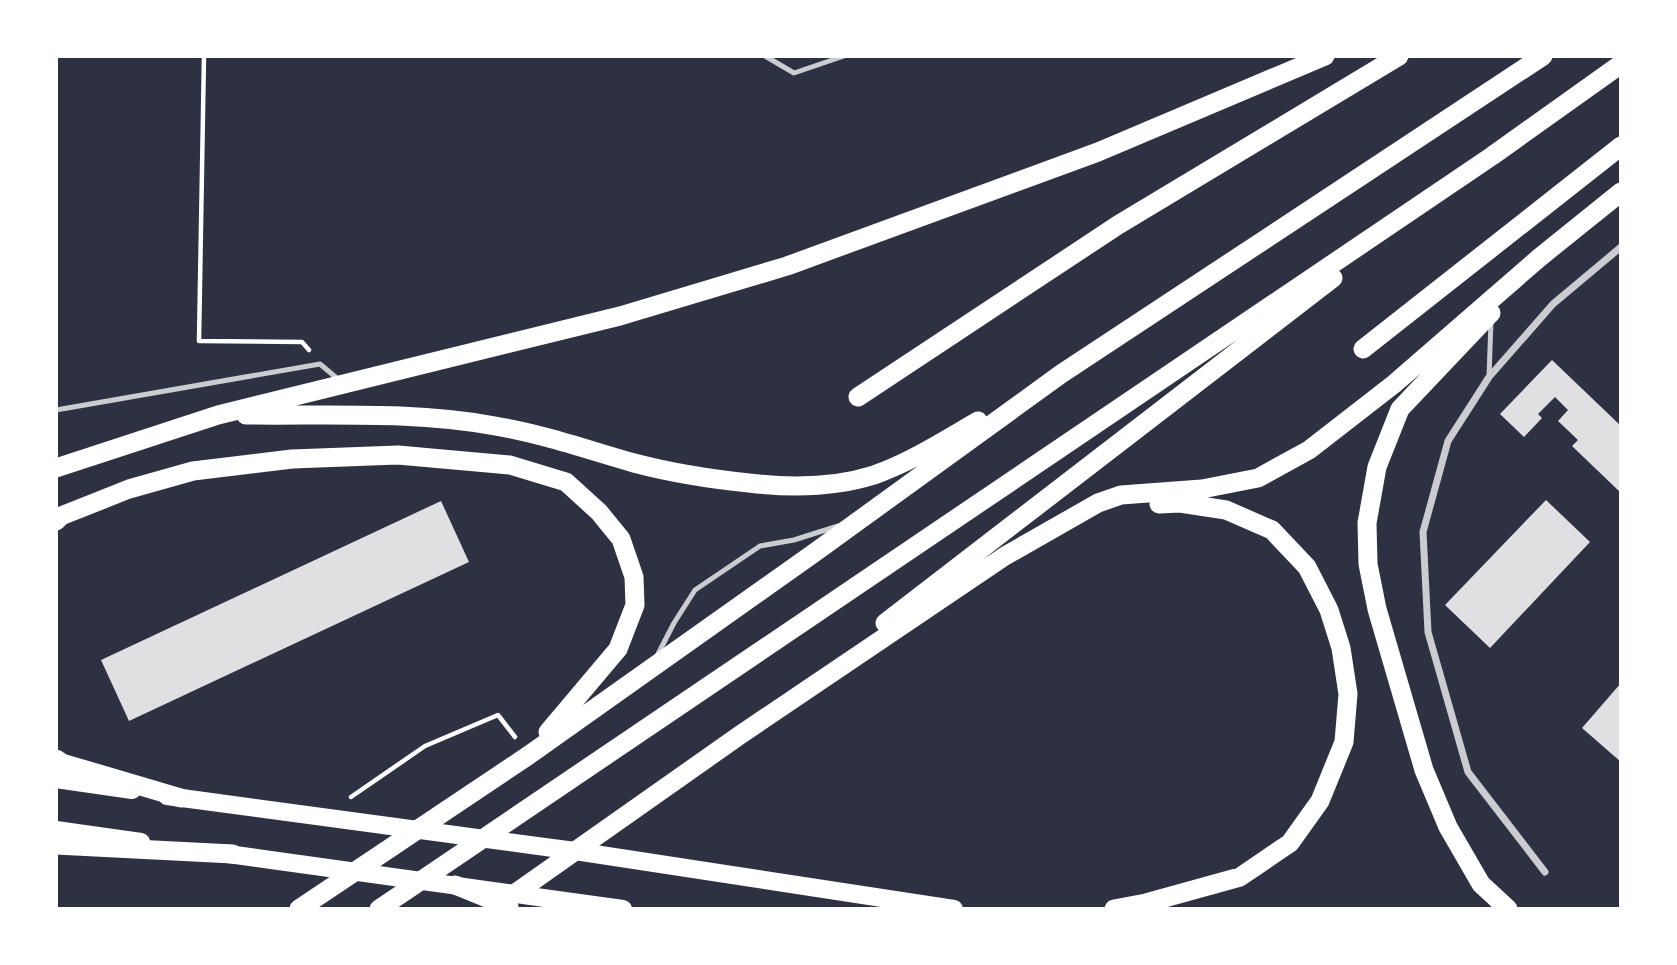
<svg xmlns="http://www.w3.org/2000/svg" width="1677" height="965" font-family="'Fira Sans',sans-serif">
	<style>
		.building { fill: #e0e0e3 }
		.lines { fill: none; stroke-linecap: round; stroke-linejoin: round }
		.path { stroke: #fff; stroke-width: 4.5 }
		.service { stroke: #caccd0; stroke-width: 5 }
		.minor { stroke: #caccd0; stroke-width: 7 }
		.primary { stroke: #fff; stroke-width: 18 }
		.trunk { stroke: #fff; stroke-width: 19 }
	</style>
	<rect width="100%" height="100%" fill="#2d3142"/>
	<path class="building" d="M1552,360L1621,426V493L1572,446L1578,440L1558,421L1568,410L1555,397L1538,414L1542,418L1524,437L1500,414Z
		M1546,500L1590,542L1490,648L1445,605Z
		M441,501L469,562L129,721L101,660Z
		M1621,683V762L1582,728Z"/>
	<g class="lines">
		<path class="path" d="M204,56L199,341L302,342L309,350
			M351,797L425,746L498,715L515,737"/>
		<path class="service" d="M765,56L794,73L844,56
			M1489,377L1491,321
			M56,410L320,364L339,380
			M657,656L674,623L695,590L760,546L794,540L838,526"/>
		<path class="minor" d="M1545,872L1468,772L1428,632L1423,532L1448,441L1489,377L1553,304L1621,247"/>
		<path class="primary" d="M56,779L132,790
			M167,796L575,851L954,909
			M56,830L141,842
			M221,853L623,909"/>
		<path class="trunk" d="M1491,313L1400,409L1377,467L1367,523L1368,564L1377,609L1424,770L1448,827L1481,884L1508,909
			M1363,349L1621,146
			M858,397L1118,225L1399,56
			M246,415C329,416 414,411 495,426C543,434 588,450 634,463C672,473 710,479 749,483C791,488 833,488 874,475C911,462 945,440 978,421
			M56,468L218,415L620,316L787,266L1098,152L1325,56
			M56,521L61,516L129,489L193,471L292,459L398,455L510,465L566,482L599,512L621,539L634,577L635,605L618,649L548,732
			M885,623L1333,278
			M56,759L62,763L181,798
			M56,845L233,854
			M455,885L509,907
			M299,909L529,755L814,553L1061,374L1543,56
			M379,909L1492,156L1621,64
			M493,909L740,735L1005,556L1098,503L1121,495L1202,489L1258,478L1309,450L1394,384L1539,258L1621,192
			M1114,909L1146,903L1240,877L1290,843L1320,801L1344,742L1348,694L1341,648L1329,610L1307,567L1272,530L1226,510L1180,503L1159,504"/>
	</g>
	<rect width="1677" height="965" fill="none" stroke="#ffffff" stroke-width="116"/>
</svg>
